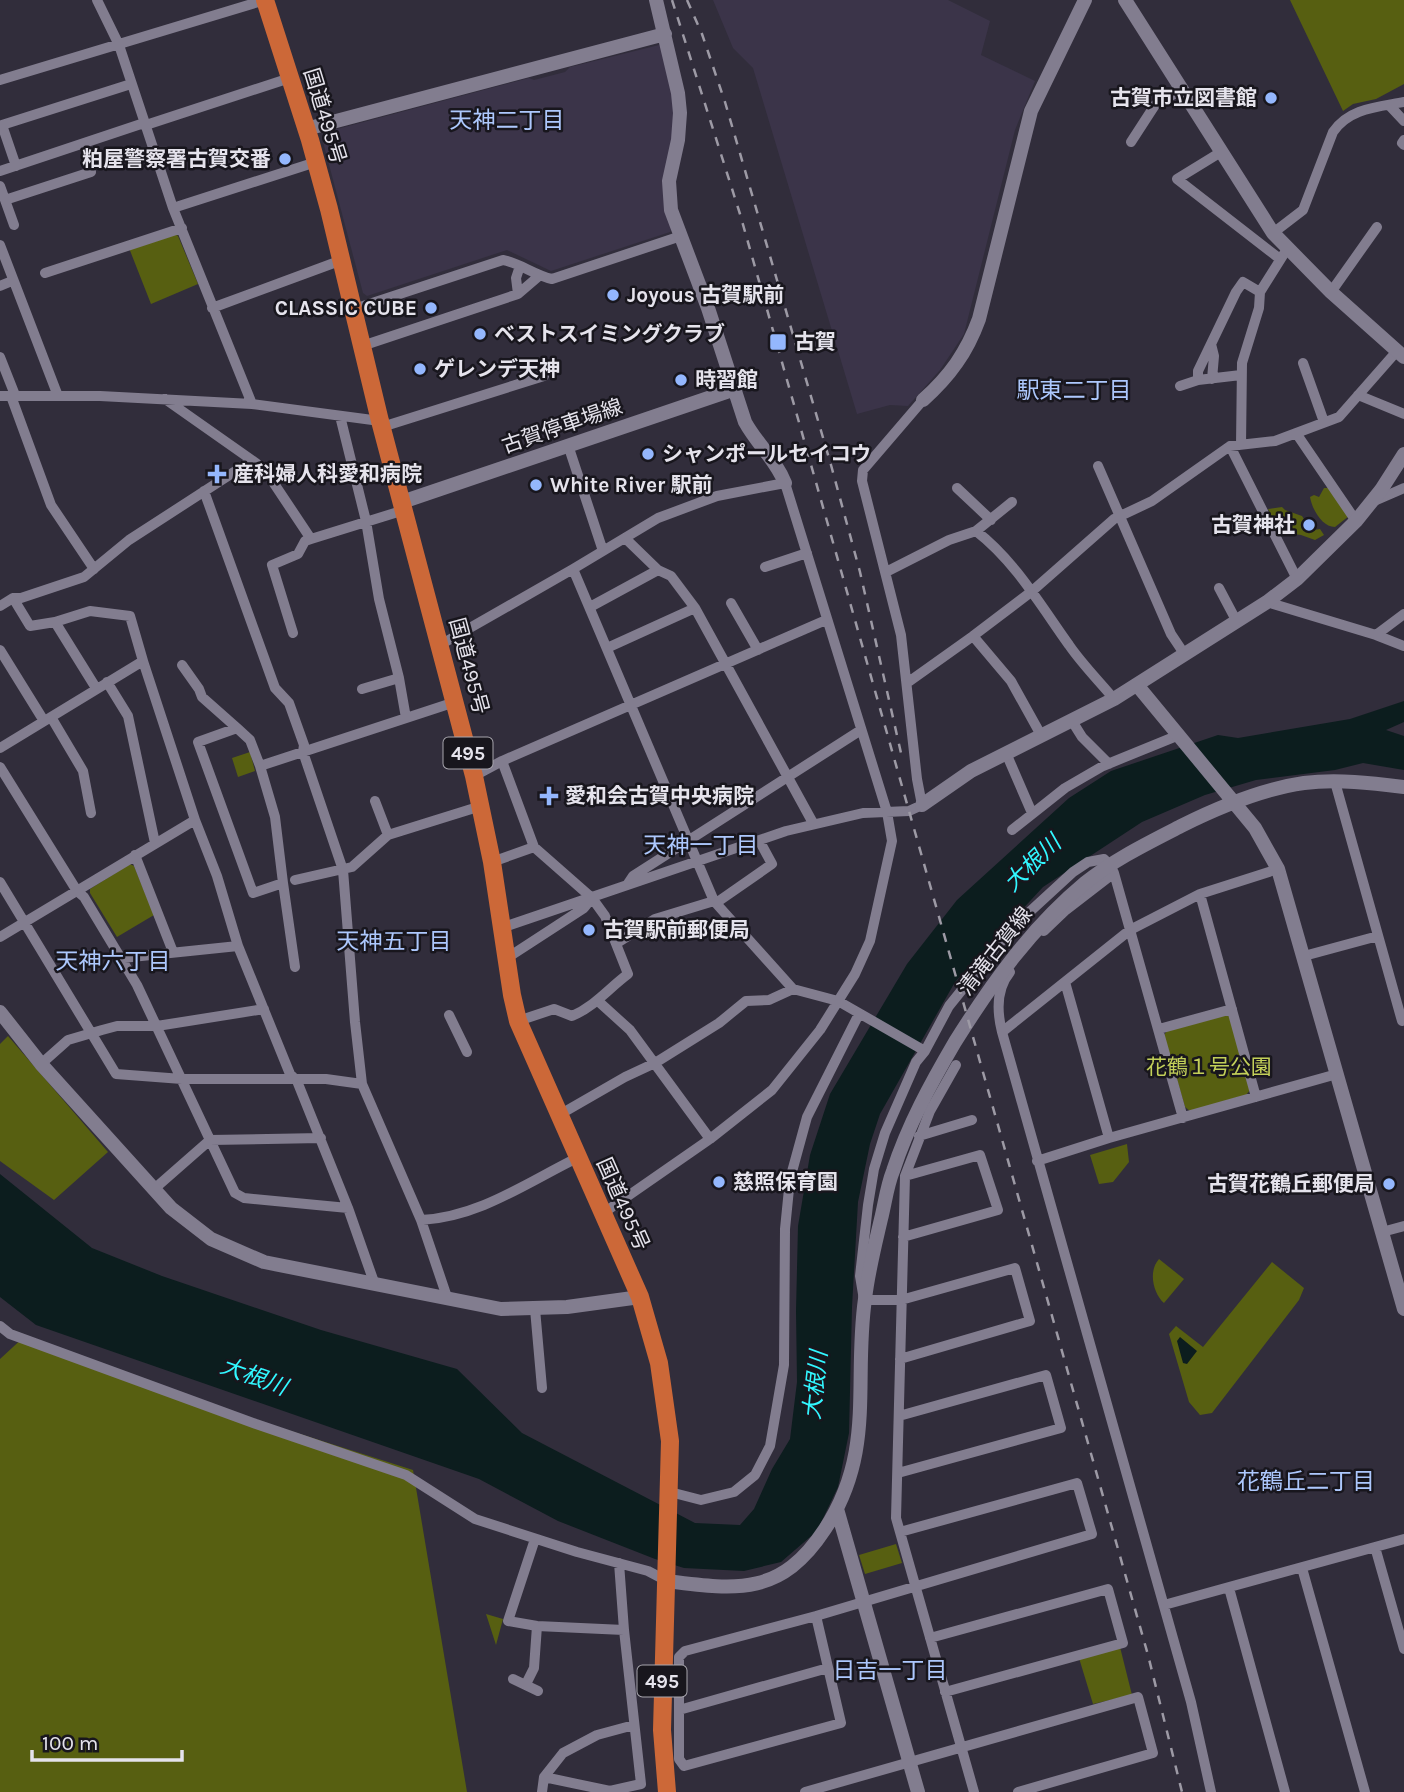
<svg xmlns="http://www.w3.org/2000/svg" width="1404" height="1792" font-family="Karla,'Noto Sans JP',sans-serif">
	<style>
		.built { fill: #3b3449 }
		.green { fill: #575f11 }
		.water { fill: #0c1d1e }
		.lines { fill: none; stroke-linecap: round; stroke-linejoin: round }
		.street { stroke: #827d8f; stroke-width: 10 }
		.secondary { stroke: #827d8f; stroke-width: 14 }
		.highway { stroke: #cc6838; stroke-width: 18 }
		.rail { stroke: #9d9aa5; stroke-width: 2.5; stroke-dasharray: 9 9; stroke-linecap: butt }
		.poi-dot { fill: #94b7fd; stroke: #18161d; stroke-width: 2.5 }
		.labels { text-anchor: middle; stroke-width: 5; stroke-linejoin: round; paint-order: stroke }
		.shield { fill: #18161d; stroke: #a8a6ae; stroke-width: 2 }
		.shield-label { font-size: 19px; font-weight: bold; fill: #e5e3ec }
		.poi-label { font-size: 21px; font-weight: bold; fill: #e5e3ec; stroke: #18161d; text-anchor: start }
		.street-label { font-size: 21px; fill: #e5e3ec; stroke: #18161d }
		.park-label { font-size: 21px; fill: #c3d059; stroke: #18161d }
		.neighbourhood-label { font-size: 23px; fill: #adc8fd; stroke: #18161d }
		.water-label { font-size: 23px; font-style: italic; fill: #31f7ff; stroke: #18161d }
	</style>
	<rect width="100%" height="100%" fill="#312d3b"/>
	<path class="built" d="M713,0H948L990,21L981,55L1035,81L1015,130L964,334L940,370L908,406L890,405L857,414L753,68L733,48Z
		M659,45L664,48L675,95L672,227L670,232L551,271L507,250L367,296L363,293L322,138L326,132L529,78L534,80L565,72L570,67Z"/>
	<path class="green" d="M1290,0H1404V84L1376,99L1353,104L1343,111Z
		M175,234L178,236L198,284L151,304L129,248Z
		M1324,488H1329L1349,516L1335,527C1322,527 1312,509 1310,497L1314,495L1319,497Z
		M1282,507L1285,510L1302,516L1309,527L1314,530L1320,529L1324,535L1315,540L1301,535L1280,532L1268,509Z
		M250,752L255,771L238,777L232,758Z
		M130,864L134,866L154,915L117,937L90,893V889Z
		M1226,1015L1230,1017L1250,1090L1246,1095L1190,1111L1185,1107L1164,1035L1167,1031Z
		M8,1036L108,1152L54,1200L0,1161V1044Z
		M1127,1144L1129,1162L1113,1182L1099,1184L1090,1155Z
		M1159,1259L1184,1279L1164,1303C1153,1293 1148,1271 1159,1259Z
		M1272,1262L1304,1288L1299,1300L1212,1413L1200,1415L1189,1402L1169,1334L1176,1326L1203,1347Z
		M26,1335L118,1376L413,1470L467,1792H0V1359Z
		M896,1544L902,1563L865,1574L859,1555Z
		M486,1614L503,1619L496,1645Z
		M1120,1647L1132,1695L1093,1704L1079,1658Z"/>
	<path class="water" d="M1404,701V722L1386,730L1404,736V770L1363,763L1335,770L1256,780L1205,795L1142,822L1043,887L955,982L880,1114L870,1144L858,1202L852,1307L849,1433L838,1487L817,1531L781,1562L744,1571L684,1568L655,1559L558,1521L479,1479L36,1325L0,1297V1174L92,1248L162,1276L321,1330L457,1369L522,1433L695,1523L740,1525L754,1509L772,1469L790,1439L797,1382L796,1311L798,1226L810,1155L830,1094L907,964L957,900L1069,798L1111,771L1218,735L1238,738L1350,719Z
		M1180,1337L1197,1351L1187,1364L1183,1363L1177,1341Z"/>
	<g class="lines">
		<path class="street" d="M97,0L119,45L173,208L252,404
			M0,80L265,0
			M1389,105L1404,121
			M146,125L290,78
			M1404,140L1402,143L1404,145
			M1131,142L1155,105L1181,90
			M1221,152L1177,179L1280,259
			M16,166L2,125L131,84
			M0,171L144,123
			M0,186L14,225
			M5,200L91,172
			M173,208L316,162
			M1273,233L1303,210L1333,132C1349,108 1378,107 1404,102
			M0,245L58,396
			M45,273L182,228
			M0,286L12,281
			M1331,292L1377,227
			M518,294L516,278L520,266
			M212,308L342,260
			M354,309L503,260C520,263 534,275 552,279L681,236
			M1211,344L1214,356L1212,379
			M362,346L518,294L539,276
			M0,357L15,395
			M1303,363L1324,422
			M1241,375L1198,380V371L1236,292L1243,282L1260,292
			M1180,386L1198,380
			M1358,395L1404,414
			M0,396H100L252,404L380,421
			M11,396L51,505L94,569
			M165,399L256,463L269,476L311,539L398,512L402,503
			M340,416L366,521L379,599L399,678L406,718
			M382,427L544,376
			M1296,433L1356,521
			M568,445L603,551
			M1241,445L1242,363L1259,308L1260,292L1287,249
			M1230,446L1297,579
			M1098,466L1171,634L1185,655
			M957,488L991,520
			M204,491L275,688L289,703L304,745L303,752L343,870L355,1022L362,1084L421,1220L448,1300
			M1372,502L1404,488
			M976,531L1012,502
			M625,538L658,570L671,576L695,608L813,823
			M765,567L807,553
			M573,569L714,901L793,989L838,1001L925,1051
			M886,572L949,540L976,531C1015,561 1041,606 1069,645C1082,664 1099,681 1114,699
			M1219,588L1237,622
			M13,598L30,626L55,622L96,688
			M1267,602L1376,635L1404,646
			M731,603L758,650
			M0,606L13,598H21L84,577L129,540L251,461
			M590,607L658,570
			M55,622L90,611L130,616L143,661
			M293,633L272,565L298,554L305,541L311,539
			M1376,635L1404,614
			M973,636L1011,681L1041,735
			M440,645L573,569L658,518L717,496L785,483L887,812L892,841L870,941L855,974L820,1030L772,1090L710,1139L602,1214
			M607,648L695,608
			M0,650L44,721
			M182,665L199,689L202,697L237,728
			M107,682L128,716L155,843
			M907,683L973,636L1031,592L1114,519L1152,501L1230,446L1275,441L1339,417L1397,351
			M362,689L399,678
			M51,717L83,771L91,813
			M1072,721L1082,737L1109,764
			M237,728L250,740L260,766L275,817L283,883L253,893L198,742Z
			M0,748L143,661L195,820L0,937
			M1006,753L1032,813
			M502,761L534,847L592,898L605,916L628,974C608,989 595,1006 572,1016L554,1009L518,1021
			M260,766L455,702
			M0,767L77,891L84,897L137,985L235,1193L244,1198L348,1208L297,1081L290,1074L238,946L122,958
			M474,776L502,761L826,620
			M1335,782L1402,1021L1404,1020
			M375,801L388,835
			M195,820L217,876L238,946
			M1012,830L1065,788L1103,766L1179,735
			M135,855L173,952
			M492,862L534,847
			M295,880L352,867L388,835L481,806
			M0,882L116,1074L182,1079H326L362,1084
			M283,883L295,967
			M627,885L633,876L861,730
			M1200,894L1256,1097
			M716,903L772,864L759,840
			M501,928L786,831L863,813L909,811L922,805L917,779L901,635L862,481L863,470L923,400
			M1044,931L1066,910L1114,873
			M617,943L655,919L714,901
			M1304,956L1378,936
			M507,958L584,908L592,898
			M1010,972C996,989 997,1012 1002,1032L1191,1702L1211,1792
			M1065,982L1109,1138
			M598,1001L630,1030L710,1139
			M449,1015L467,1052
			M1159,1029L1232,1009
			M1002,1032L1130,930L1200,894L1278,869
			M41,1064L68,1040L102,1030L117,1026H157L264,1009
			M956,1065L930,1111L905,1176L896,1518L974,1792
			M559,1115L625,1077L655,1063L719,1023L746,1001L769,1000L793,989
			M919,1136L972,1120
			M1037,1161L1109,1138L1337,1074
			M153,1190L210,1140L321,1138
			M348,1208L375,1285
			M421,1220C479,1217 526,1183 577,1158
			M1382,1232L1404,1226
			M903,1237L998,1210L980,1155L905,1176
			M535,1309L542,1388
			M0,1326L10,1334L256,1424L406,1475L475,1519L577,1552L648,1571L667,1581
			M900,1359L1030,1321L1015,1268L901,1300H864L860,1276L868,1205L874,1169L885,1133L916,1062L925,1051L949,1006L1011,929L1073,872L1088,862L1104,859L1110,865L1114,873L1183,1118
			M898,1473L1061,1428L1046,1375L899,1416
			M670,1492L701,1500L734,1492L755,1475L770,1446L784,1365L785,1229L790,1179L807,1117L859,1014
			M535,1539L508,1621L537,1626L624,1630
			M1375,1547L1404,1649
			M619,1563L624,1630L641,1784L610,1791L544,1777L563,1753L597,1735L634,1725
			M1302,1568L1365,1792
			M1229,1588L1285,1792
			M1164,1605L1404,1539
			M816,1616L841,1723L684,1766L679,1759V1657L685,1651Z
			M816,1616L1092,1534L1077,1483L900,1532
			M930,1638L1108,1589L1123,1643L945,1692
			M513,1679L538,1691
			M526,1684L534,1668L537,1626
			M679,1710L828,1668
			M542,1792L544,1777
			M805,1792L1138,1697L1153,1753L1018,1792"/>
		<path class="secondary" d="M656,0L678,93L680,113L678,140L669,181L671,210L708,308L745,422C757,444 776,460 785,483
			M1125,0L1273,233L1331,292L1404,357
			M306,129L665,34
			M923,400C950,376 967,352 979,319L1031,111L1085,0
			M402,502L735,389
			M1137,685L1255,828L1278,869L1404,1309
			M922,805L971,771L1114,699L1267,602L1297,579L1356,521L1381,490L1404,454
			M0,1012L41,1064L171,1208L211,1239L264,1262L501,1309L567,1307L640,1297
			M837,1509L918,1792
			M667,1581C738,1590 781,1596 825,1529C876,1451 853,1383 865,1299C868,1272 875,1245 881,1219C885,1203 887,1186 893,1171C908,1125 931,1083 955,1042C992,983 1031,928 1085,883C1113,860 1148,843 1181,826C1219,807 1262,789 1304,783C1337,779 1372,783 1404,787"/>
		<path class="highway" d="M265,0L310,140L329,209L380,421L474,776L492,862L512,995L518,1021L640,1297L659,1363L670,1441L662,1730L667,1792"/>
		<path class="rail" d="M672,0L740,214L1148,1655L1182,1792
			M687,0L702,34L725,102L831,465L860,572L901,753"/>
	</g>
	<g class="poi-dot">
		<circle cx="1271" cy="98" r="7"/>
		<circle cx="285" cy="159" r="7"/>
		<circle cx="613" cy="295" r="7"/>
		<circle cx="431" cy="308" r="7"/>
		<circle cx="480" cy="334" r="7"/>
		<rect x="769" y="333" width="18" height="18" rx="3.5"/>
		<circle cx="420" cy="369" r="7"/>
		<circle cx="681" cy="380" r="7"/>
		<circle cx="648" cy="454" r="7"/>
		<path d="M213.5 463.5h7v7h7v7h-7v7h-7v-7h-7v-7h7z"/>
		<circle cx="536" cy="485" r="7"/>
		<circle cx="1309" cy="525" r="7"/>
		<path d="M545.5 785.5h7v7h7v7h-7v7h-7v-7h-7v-7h7z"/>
		<circle cx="589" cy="930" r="7"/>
		<circle cx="719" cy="1182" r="7"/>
		<circle cx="1389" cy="1184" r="7"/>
	</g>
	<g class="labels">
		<g class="shield">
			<rect x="443.5" y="737.5" width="49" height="31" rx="5"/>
			<rect x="637.5" y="1665.5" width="49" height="31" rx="5"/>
		</g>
		<g class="shield-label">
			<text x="468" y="760">495</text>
			<text x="662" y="1688">495</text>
		</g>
		<g class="poi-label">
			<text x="1257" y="105" text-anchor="end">古賀市立図書館</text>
			<text x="271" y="166" text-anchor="end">粕屋警察署古賀交番</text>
			<text x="627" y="302">Joyous 古賀駅前</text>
			<text x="417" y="315" text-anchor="end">CLASSIC CUBE</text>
			<text x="494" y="341">ベストスイミングクラブ</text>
			<text x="794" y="349">古賀</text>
			<text x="434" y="376">ゲレンデ天神</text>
			<text x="695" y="387">時習館</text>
			<text x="662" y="461">シャンポールセイコウ</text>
			<text x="233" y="481">産科婦人科愛和病院</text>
			<text x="550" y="492">White River 駅前</text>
			<text x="1295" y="532" text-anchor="end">古賀神社</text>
			<text x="565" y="803">愛和会古賀中央病院</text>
			<text x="603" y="937">古賀駅前郵便局</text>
			<text x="733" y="1189">慈照保育園</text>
			<text x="1375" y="1191" text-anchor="end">古賀花鶴丘郵便局</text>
		</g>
		<g class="street-label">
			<text transform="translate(325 116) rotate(73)" y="7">国道495号</text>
			<text transform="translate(562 426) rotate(-19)" y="7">古賀停車場線</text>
			<text transform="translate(469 666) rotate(75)" y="7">国道495号</text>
			<text transform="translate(995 951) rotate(-52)" y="7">清滝古賀線</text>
			<text transform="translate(623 1204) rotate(66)" y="7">国道495号</text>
		</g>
		<g class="park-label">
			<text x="1209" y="1074">花鶴１号公園</text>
		</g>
		<g class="neighbourhood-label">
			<text x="507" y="128">天神二丁目</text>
			<text x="1074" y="398">駅東二丁目</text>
			<text x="701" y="853">天神一丁目</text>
			<text x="394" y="949">天神五丁目</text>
			<text x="113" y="969">天神六丁目</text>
			<text x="1306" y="1489">花鶴丘二丁目</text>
			<text x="890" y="1678">日吉一丁目</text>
		</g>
		<g class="water-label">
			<text transform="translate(1032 863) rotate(-44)" y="8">大根川</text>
			<text transform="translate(254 1376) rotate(20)" y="8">大根川</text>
			<text transform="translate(815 1385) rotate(-84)" y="8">大根川</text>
		</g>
	</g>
	<path d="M32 1750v10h150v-10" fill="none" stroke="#e5e3ec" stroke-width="3.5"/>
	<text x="42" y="1750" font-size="21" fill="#e5e3ec" stroke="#18161d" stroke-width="5" paint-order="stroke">100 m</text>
</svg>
